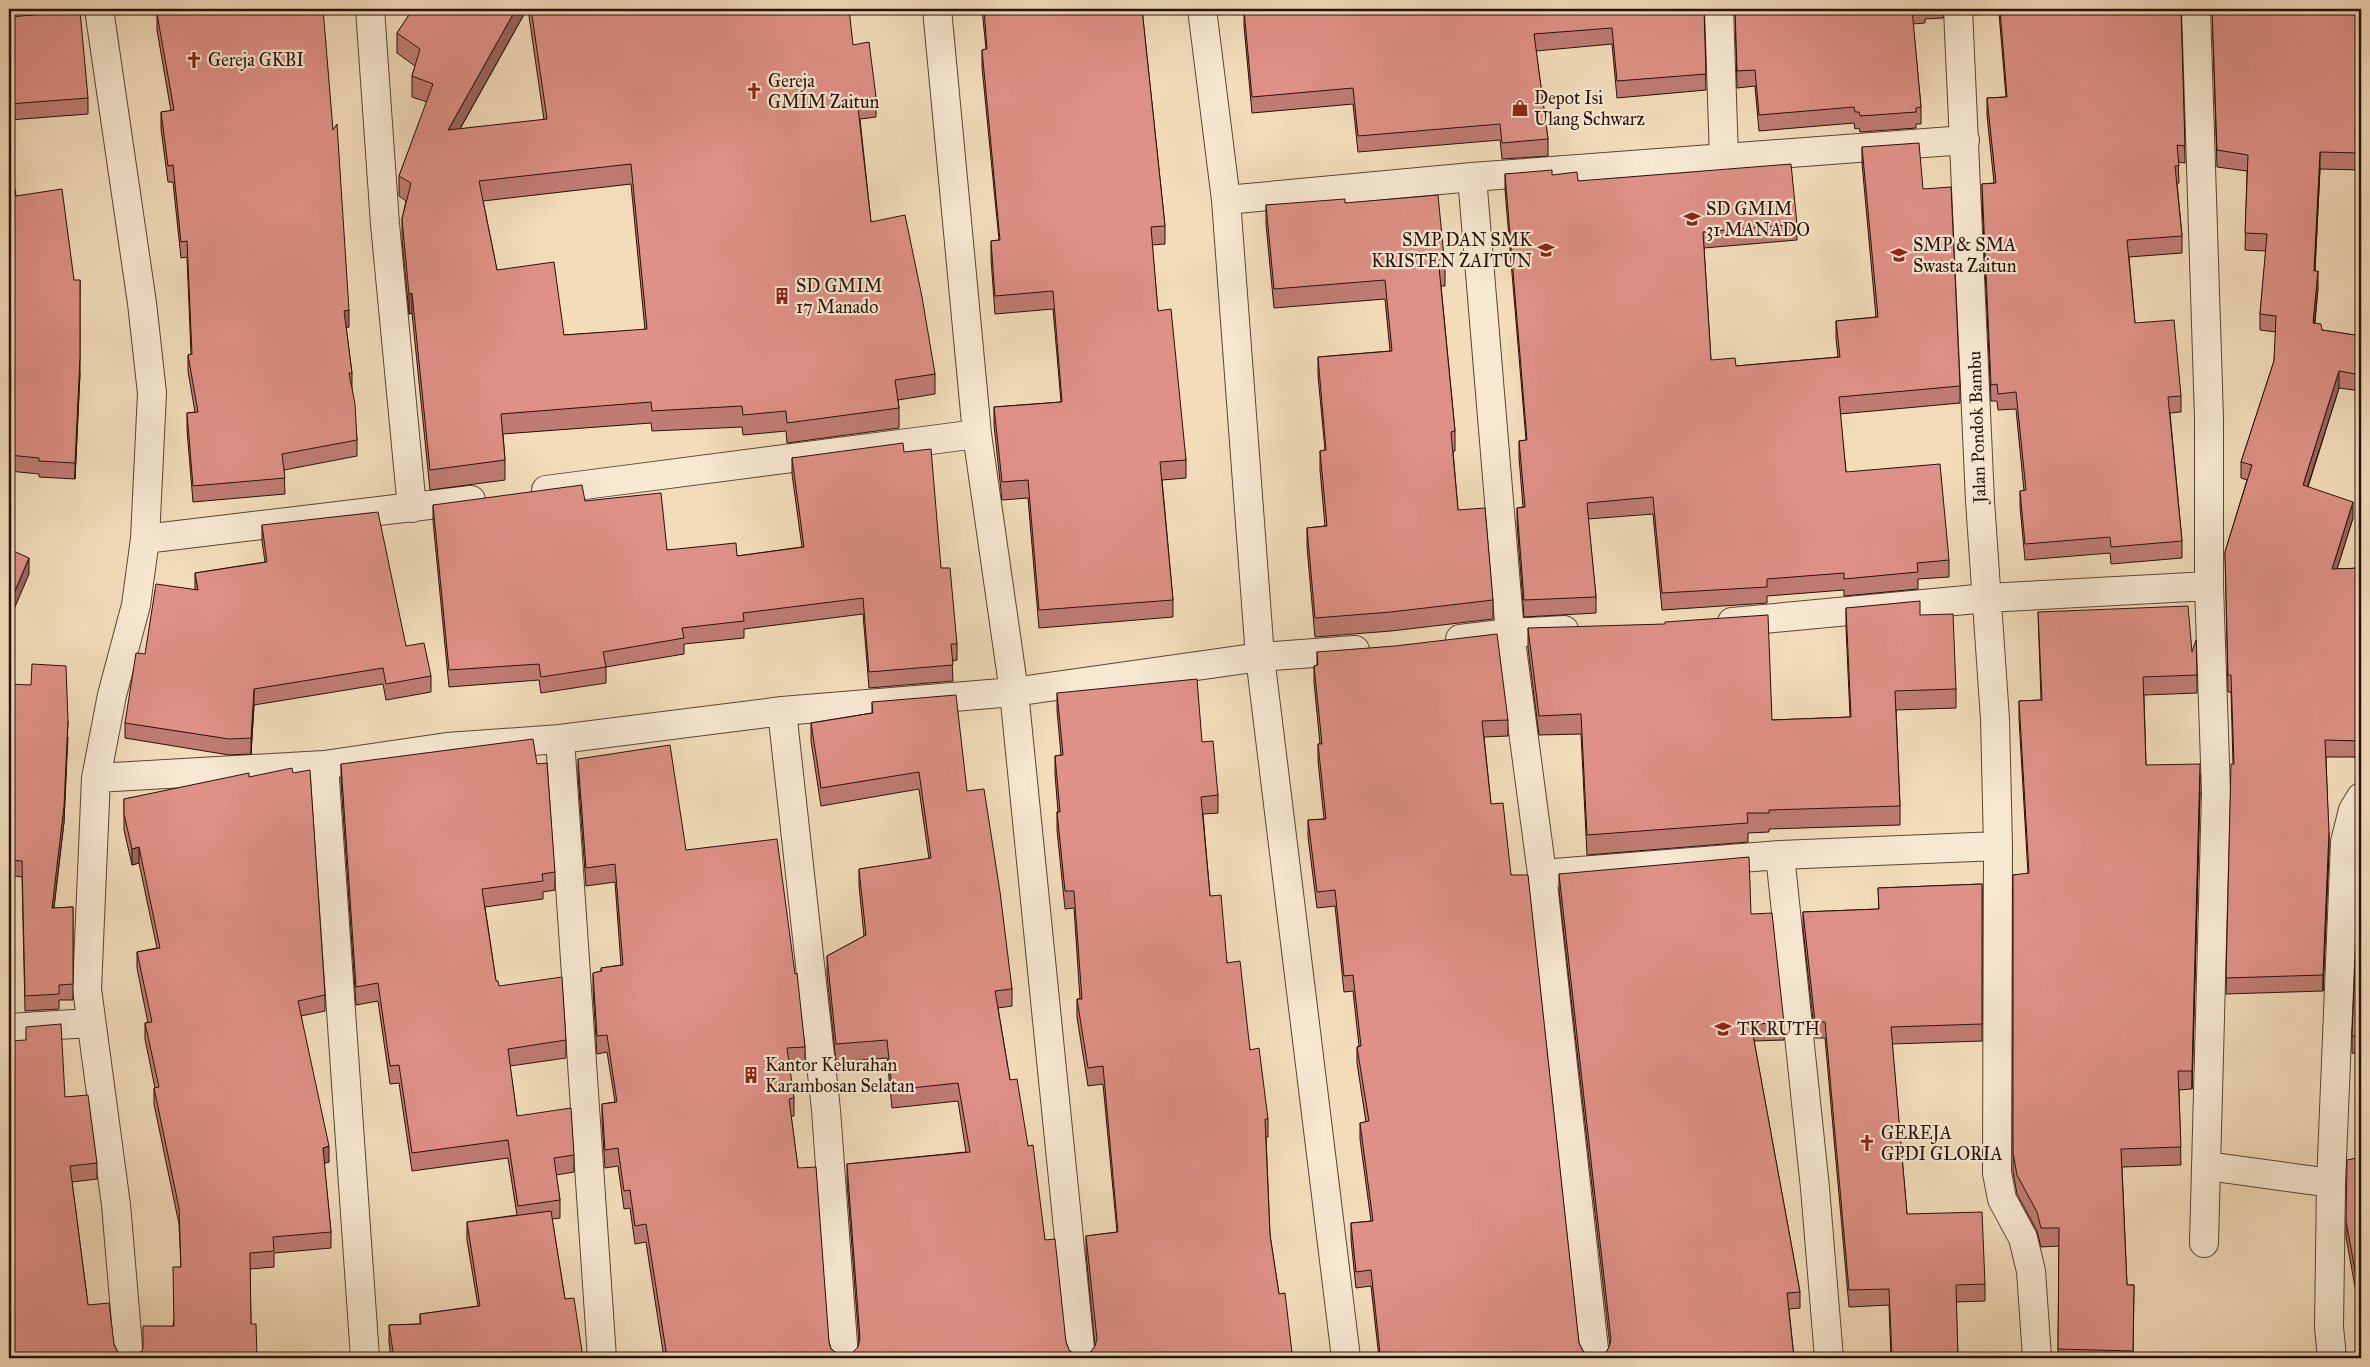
<svg xmlns="http://www.w3.org/2000/svg" width="2370" height="1367" font-family="'IM FELL Great Primer',serif">
	<style>
		.lines { fill: none; stroke-linecap: round; stroke-linejoin: round }
		.minor-casing { stroke: #594434; stroke-width: 30 }
		.minor { stroke: #f7e8d2; stroke-width: 28 }
		.wall { fill: #c07c74; stroke: #261108; fill-rule: evenodd }
		.shaded-wall { fill: #9c655e; stroke: #261108 }
		.building { fill: #df9087; stroke: #261108; fill-rule: evenodd }
		.labels { text-anchor: middle; stroke-width: 4.5; stroke-linejoin: round; paint-order: stroke }
		.poi-label { font-size: 18px; fill: #261108; stroke: #f7e8d2; text-anchor: start }
		.street-label { font-size: 18px; fill: #261108; stroke: #f7e8d2 }
	</style>
	<rect width="100%" height="100%" fill="#f2dcba"/>
	<filter id="stains"><feTurbulence type="fractalNoise" baseFrequency=".004" numOctaves="4"/><feColorMatrix values="0 0 0 0 .2 0 0 0 0 .09 0 0 0 0 .02 0 0 0 .5 -.17"/></filter>
	<radialGradient id="worn" r=".72"><stop offset=".6" stop-color="#630" stop-opacity="0"/><stop offset="1" stop-color="#630" stop-opacity=".3"/></radialGradient>
	<g class="lines">
		<g class="minor-casing">
			<path id="minor" d="M99,9L142,303L152,393L145,539L136,605L112,695L96,778L87,989L116,1205L129,1358
				M370,9L385,224L412,508
				M937,9L977,434L1014,692L1081,1358
				M1202,9L1226,200L1260,657L1346,1358
				M1719,9L1724,158
				M1958,9L1980,501L1995,719L1998,846L1997,1173L2002,1199L2023,1238L2031,1271L2037,1358
				M2196,9L2209,418V586L2216,792L2204,1243
				M1472,177L1510,633L1542,874
				M1226,200L1472,177L1965,140
				M546,490L977,434
				M145,539L471,500
				M1732,622L1987,598L2209,586
				M1460,639L1510,633L1564,630
				M782,711L826,1110L844,1358
				M560,739L602,1358
				M324,765L365,1358
				M96,778L324,765L447,747L560,739L782,711L1014,692L1260,657L1355,650
				M1780,855L1815,1188L1829,1358
				M9,1028L90,1023
				M2207,1166L2331,1183
				M1595,1358L1542,874L1780,855L1998,846
				M2332,1358L2329,1327L2331,1183L2345,842L2353,810L2361,797"/>
		</g>
		<use href="#minor" class="minor"/>
	</g>
	<path class="wall" d="M413,9H527L460,129L544,120L528,9H755V12L853,45L876,97V117L860,119L871,222L935,374V394L898,400L899,408V428L787,443L786,431L743,435L742,427L652,431L651,423L503,434L505,460V480L430,490L412,313L409,314L402,239V219L406,201L399,196V176L427,102L412,97V76L415,66L397,53V33ZM631,184L645,330L564,335L497,270L483,201Z
		M982,9H1142L1165,226V244L1152,245L1158,311L1186,460V478L1162,480L1173,600V617L1039,628L1028,498L1002,500L994,425V407L1061,402L1053,309L995,314L991,259V241L999,240L982,67V50L986,49Z
		M1704,9L1706,90L1617,98L1612,44L1536,51L1548,139V156L1502,159L1500,140L1358,152L1353,104L1252,113L1244,26V10Z
		M1735,9H1944L1943,18L1925,19V23L1913,24L1921,107V124H1916V128L1860,132L1859,128L1855,129L1854,123L1759,131L1755,86L1737,88Z
		M1973,9H2181L2185,163L2178,162L2179,183H2177L2182,236V253L2129,257L2135,323L2181,396V412L2170,413L2182,541V558L2111,564L2110,553L2025,560L2020,507V491H2024L2016,409L1998,410L1997,401H1991L1982,201V184L1994,183L1987,115V98L2006,97L1999,13L1974,15Z
		M2212,9H2361V170L2320,169L2315,271L2318,288L2315,323L2322,330L2361,336V391L2339,388L2308,487L2353,518L2337,569L2361,568V757H2326L2329,848L2323,991L2226,994L2233,764L2231,692H2228L2225,552L2247,480L2241,478V462L2274,361L2276,332L2260,330V314L2266,251L2245,250L2247,171L2217,167Z
		M157,14L349,327H346L352,373V388L357,440V456L284,470L285,494L193,502L187,430V413L195,412L188,371V355L191,354L187,257L181,258L173,182H168L161,129V112L171,111L157,30Z
		M9,17L88,98V114L9,120Z
		M1862,147L1923,189L1960,386V403L1840,414L1846,472L1949,560V577L1918,579V589L1844,596V590L1767,596V603L1662,610L1653,514L1588,519L1596,597V613L1524,617L1517,524V508L1523,507L1519,457V441L1526,440L1505,190V174L1552,175L1578,181L1797,224V240L1704,248L1711,360L1736,366L1838,357L1836,338V321L1876,317L1862,163Z
		M9,157L16,196L80,373L75,479L39,477V474L9,471Z
		M1345,203L1445,267V286H1441L1455,431V451H1453L1458,510L1493,600V619L1391,631L1315,637L1307,547V528L1325,526L1320,470V451L1325,450L1318,376V357L1390,351L1385,299L1274,308L1266,224V205Z
		M904,452L941,568L957,644V660L952,661L953,681L869,688L863,614L744,629V638L684,644V654L606,667V683L541,693L539,680L449,687L433,521V505L585,501L667,550L737,556L802,547L792,474V458Z
		M262,525L406,646L431,676V692L386,700L383,684L254,705L251,754L229,755L125,738V723L195,590V573L265,562L262,541Z
		M1846,608L1920,615L1956,689V708L1896,710L1900,806V825L1769,829V832L1748,833V842L1587,855L1581,734L1539,735L1528,648V628L1772,720L1850,717L1846,627Z
		M2038,612L2192,652L2197,675V693L2144,695L2146,765L2200,792L2192,1089L2179,1090L2181,1165L2122,1167L2127,1285H2134L2133,1358H2058L2059,1246L2041,1247L2037,1231L2017,1194L2013,1172V875L2028,874L2019,719V701L2041,700Z
		M1317,652L1508,720V736L1484,737L1491,804L1511,875L1579,1343L1583,1351L1589,1356L1597,1357L1605,1354L1610,1347L1559,890V874L1751,914L1784,1023V1040L1754,1041L1800,1292V1308L1789,1309L1794,1358H1379L1371,1286L1356,1288L1351,1240V1223L1371,1221L1360,1139V1123L1366,1122L1357,1063V1047L1359,1046L1353,991L1344,992L1335,906L1317,908L1308,837V820L1324,819L1318,761V744H1320L1314,682V666L1317,665Z
		M9,684L68,737L64,822L54,908L73,907V1000H59V1009L25,1011L22,877L9,875Z
		M1057,693L1202,742L1218,795V813L1203,814L1210,896L1268,1119V1137H1266L1270,1235L1279,1294L1292,1353V1358H661H664L646,1242L635,1244L630,1208L624,1209L618,1166L605,1168L602,1122V1104L615,1102L607,1052L597,1054L593,990V973L601,971V968L621,965L615,882L586,886L578,776V759L686,850L795,974L805,1047V1065L789,1066L794,1098V1116H791L798,1168L829,1342L831,1349L838,1354L846,1356L852,1353L858,1347L859,1344L847,1181V1164L966,1152L958,1101L892,1108L887,1058L836,1062L827,974V956L864,936L859,886V869L929,859L919,789L821,806L811,741V723L872,713V702L967,791L1012,989V1006L998,1008L1010,1080L1028,1146L1045,1240L1066,1342L1069,1350L1075,1355L1083,1356L1090,1353L1095,1346L1086,1253V1236L1117,1232L1103,1084L1088,1086L1077,1017V999H1080L1074,908L1065,909L1057,830V812H1058L1055,774V756L1061,755L1057,710Z
		M341,764L555,872V890L543,892V899L485,907L496,981L499,986L566,1040V1058L510,1066L517,1116L574,1155V1172L556,1175L560,1200V1218L552,1219L565,1299L583,1358H391L389,1342V1325L420,1324V1314L478,1306L467,1240V1222L517,1215L508,1158L412,1171L399,1083L390,1084L378,1001L356,1005L341,782Z
		M249,777L325,995V1011L301,1016L329,1162L324,1163L331,1232V1248L274,1253V1267L250,1269L251,1324L257,1358H9L65,1097L97,1163V1179L72,1182L88,1305L114,1344L117,1351L123,1356L130,1357L138,1355L173,1326L181,1267L179,1224L154,1104V1088H155L145,1039V1023H148L137,968V952L157,948L139,863L132,865L124,830V799Z
		M2361,843V1054L2352,1053V1036Z
		M1982,884V1041L1892,1044L1907,1214L1985,1284V1301L1956,1302L1958,1358H1891L1889,1305L1849,1307L1825,1038H1815L1803,928V912L1879,909L1878,888Z
		M2361,1157V1314H2360L2346,1237V1221Z"/>
	<path class="shaded-wall" d="M516,9H527L448,150V130Z
		M2320,152V169L2314,287V271Z
		M2318,271V288L2313,339V323Z
		M80,280V373L75,479V463Z
		M412,293V313L409,314V294Z
		M349,310V327L344,328V311Z
		M2339,371V388L2303,501V485Z
		M2353,502V518L2332,585V569Z
		M29,558V574L9,621V605Z
		M254,689V705L251,754V738Z
		M68,721L64,822L52,923V908Z
		M2200,774V792L2192,1089V1071Z
		M2329,832V848L2323,991V975Z
		M139,847V863L132,865V849Z
		M329,1146V1162L323,1164V1148Z"/>
	<path class="building" d="M187,9H323L333,130L337,124L349,310L344,311L352,373H349L355,404L357,440L282,454L285,478L193,486L187,413L198,412L188,355L192,354L187,241L181,242L173,165L168,166L161,112L174,110L157,14Z
		M413,9H516L448,130L547,119L531,9H755V12L793,9H849L853,45L869,42L876,97L857,99L871,222L905,215L922,297L935,374L895,380L899,408L787,423L786,411L743,415L742,406L652,411L651,402L501,414L505,460L430,470L412,293L409,294L402,219L411,183L399,176L433,84L412,76L420,49L397,33ZM631,164L647,329L564,335L554,262L497,270L479,181Z
		M984,9H1142L1165,226L1151,227L1158,311L1171,309L1186,460L1160,462L1173,600L1039,610L1028,480L1002,482L994,407L1062,402L1053,291L995,296L991,241L1000,240L982,50L987,49Z
		M1254,9H1704L1706,74L1617,81L1612,28L1534,34L1548,139L1502,143L1500,124L1358,136L1353,88L1252,97L1244,10Z
		M1735,9H1912L1921,107L1916,108V112L1860,116L1859,112H1855L1854,107L1759,115L1755,70L1737,71Z
		M2000,9H2181L2185,146L2177,145L2179,166H2175L2182,236L2127,240L2135,323L2174,320L2181,396L2168,397L2182,541L2111,547L2110,537L2025,544L2020,491L2026,490L2016,392L1998,394L1997,384L1991,385L1982,184L1996,183L1987,98L2007,97Z
		M2212,9H2361V153L2320,152L2314,271H2318L2313,323L2321,324L2322,330L2361,336V375L2339,371L2303,485L2353,502L2332,569L2361,568V741L2325,740L2329,832L2323,975L2226,978L2231,764H2234L2231,675H2228L2225,552L2252,465L2241,462L2274,361L2276,316L2260,314L2267,234L2245,233L2248,155L2217,150Z
		M80,11L88,98L9,104V17Z
		M1919,143L1923,189L1951,187L1960,386L1839,397L1846,472L1940,464L1949,560L1917,563L1918,572L1844,579V573L1767,579V587L1662,593L1653,497L1587,503L1596,597L1524,600L1517,508L1525,507L1519,441L1527,440L1505,174L1552,170V175L1577,172L1578,181L1791,164L1797,224L1703,232L1711,360L1735,358L1736,366L1840,357L1836,321L1878,317L1862,147Z
		M9,157L16,196L62,189L74,280H80V357L75,463L39,461V458L9,455Z
		M1438,195L1445,267H1439L1455,431L1451,432L1458,510L1485,508L1493,600L1391,612L1315,618L1307,528L1327,526L1320,451L1326,450L1318,357L1392,351L1385,280L1274,289L1266,205L1345,199V203Z
		M903,443L904,452L931,449L941,568H950L957,644H951L953,665L869,672L863,598L743,613L744,621L682,628L684,638L603,652L606,667L541,677L539,664L449,670L433,505L582,485L585,501L661,493L667,550L736,543L737,556L804,547L792,458Z
		M378,512L406,646L424,643L431,676L386,684L383,668L254,689L251,738L229,739L125,723L136,653L145,654L156,584L198,590L195,573L267,562L262,525Z
		M9,549L29,558L9,605Z
		M1920,601V615L1953,614L1956,689L1895,691L1900,806L1769,810V813H1747L1748,823L1587,835L1581,714L1539,716L1528,628L1665,624V622L1768,615L1772,720L1851,717L1846,608Z
		M2188,606L2192,652L2196,640L2197,675L2143,677L2146,765L2200,764L2192,1071H2178L2181,1147L2121,1149L2127,1285H2134L2133,1351L2058,1349L2059,1228H2041L2037,1212L2017,1175L2013,1153V875L2029,873L2019,701L2042,700L2038,612Z
		M1497,634L1508,720L1482,721L1491,804L1503,803L1511,875H1528L1579,1343L1583,1351L1589,1356L1597,1357L1605,1354L1609,1347L1611,1340L1559,874L1749,857L1751,914L1772,913L1784,1023L1751,1024L1800,1292L1787,1293L1794,1358H1386L1385,1352L1380,1353L1371,1270L1356,1272L1351,1223L1373,1221L1360,1123L1369,1121L1357,1047L1361,1046L1353,975L1344,976L1335,890L1317,892L1308,820L1326,819L1318,744H1322L1314,666L1318,665L1317,652L1395,646Z
		M32,664L66,666L68,721L64,806L52,908L73,907V984L59,985V994L25,996L22,861L9,860V747L11,732H9V684L31,685Z
		M1197,679L1202,742L1213,741L1218,795L1201,797L1210,896L1221,895L1227,963L1240,961L1250,1050L1259,1048L1268,1119H1265L1270,1235L1279,1294L1285,1293L1292,1353L1282,1354V1358H661L667,1357L646,1224L635,1226L630,1190L624,1191L618,1148L605,1150L602,1104L617,1102L607,1035L597,1036L593,973L602,971L601,968L623,965L615,864L586,868L578,759L670,745L686,850L777,839L795,974L797,973L805,1047L787,1048L794,1098L789,1099L798,1168L816,1167L829,1342L831,1349L838,1354L846,1356L852,1353L858,1347L860,1339L847,1164L970,1152L958,1083L892,1090L887,1040L836,1044L827,956L866,935L859,869L931,858L919,772L821,788L811,723L873,713L872,702L956,695L967,791L984,789L1000,892L1012,989L995,991L1010,1080L1017,1079L1028,1146L1033,1145L1045,1240L1055,1239L1066,1342L1069,1350L1075,1355L1083,1356L1090,1353L1095,1346L1097,1339L1086,1236L1118,1232L1103,1066L1088,1068L1077,999H1082L1074,891H1065L1057,812H1060L1055,756L1063,755L1057,693Z
		M533,739L537,764L547,763L555,872L542,874L543,881L482,889L496,981H498L499,986L562,977L566,1040L508,1049L517,1116L571,1108L574,1155L554,1158L560,1200L518,1206L508,1140L412,1153L399,1065L390,1066L378,983L356,987L341,764Z
		M292,768L293,773L310,770L325,995L298,1001L329,1146L323,1148L331,1232L273,1237L274,1251L250,1253L251,1324H256L257,1358H9V1041L26,1040V1027L61,1024L65,1097L88,1095L97,1163L70,1166L88,1305L109,1303L114,1344L117,1351L123,1356L130,1357L138,1355L143,1349V1326H174L173,1267H181L179,1208L154,1088L159,1087L145,1023L152,1022L137,952L160,948L139,847L132,849L124,814V799L249,773V777Z
		M2360,843H2361V1037L2352,1036Z
		M1982,884V1024L1891,1027L1907,1214L1982,1212L1985,1284L1956,1285L1958,1358H1892L1889,1289L1849,1290L1825,1022H1815L1803,912L1879,909L1878,888Z
		M2361,1157V1298H2360L2346,1221L2347,1160Z
		M551,1211L565,1299L574,1298L583,1358H394L389,1325L421,1324L420,1314L480,1306L467,1222Z"/>
	<defs>
		<g id="church-bare" transform="scale(1.35)"><path d="M-1.2-6h2.4v3.5h3.3v2.4h-3.3V6h-2.4V-.1h-3.3v-2.4h3.3Z" fill="#8f2418" stroke="#f7e8d2" stroke-width="2.5" paint-order="stroke"/></g>
		<g id="shop-bare" transform="scale(1.35)"><path d="M-5-2.5h2.3a2.7 3.5 0 0 1 5.4 0H5L5.5 6h-11ZM-1.5-2.5h3a1.5 2.3 0 0 0-3 0Z" fill="#8f2418" stroke="#f7e8d2" stroke-width="2.5" paint-order="stroke"/></g>
		<g id="school-bare" transform="scale(1.35)"><path d="M0-5L7-2L0 1L-7-2ZM-4 1L0 2.5L4 1V4Q0 6-4 4Z" fill="#8f2418" stroke="#f7e8d2" stroke-width="2.5" paint-order="stroke"/></g>
		<g id="building-bare" transform="scale(1.35)"><path d="M-4-6H4V6H1V3H-1V6H-4ZM-2.5-4.3h1.7v1.8h-1.7ZM.8-4.3h1.7v1.8H.8ZM-2.5-1h1.7V.8h-1.7ZM.8-1h1.7V.8H.8Z" fill="#8f2418" stroke="#f7e8d2" stroke-width="2.5" paint-order="stroke"/></g>
	</defs>
	<g fill-rule="evenodd">
		<use href="#church-bare" x="194" y="60"/>
		<use href="#church-bare" x="754" y="91"/>
		<use href="#shop-bare" x="1520" y="108"/>
		<use href="#school-bare" x="1692" y="219"/>
		<use href="#school-bare" x="1546" y="250"/>
		<use href="#school-bare" x="1899" y="255"/>
		<use href="#building-bare" x="782" y="296"/>
		<use href="#school-bare" x="1723" y="1029"/>
		<use href="#building-bare" x="751" y="1075"/>
		<use href="#church-bare" x="1867" y="1143"/>
	</g>
	<g class="labels">
		<g class="poi-label">
			<text x="208" y="66">Gereja GKBI</text>
			<text x="768" y="87">Gereja<tspan x="768" dy="21">GMIM Zaitun</tspan></text>
			<text x="1534" y="104">Depot Isi<tspan x="1534" dy="21">Ulang Schwarz</tspan></text>
			<text x="1706" y="215">SD GMIM<tspan x="1706" dy="21">31 MANADO</tspan></text>
			<text x="1532" y="246" text-anchor="end">SMP DAN SMK<tspan x="1532" dy="21">KRISTEN ZAITUN</tspan></text>
			<text x="1913" y="251">SMP &amp; SMA<tspan x="1913" dy="21">Swasta Zaitun</tspan></text>
			<text x="796" y="292">SD GMIM<tspan x="796" dy="21">17 Manado</tspan></text>
			<text x="1737" y="1035">TK RUTH</text>
			<text x="765" y="1071">Kantor Kelurahan<tspan x="765" dy="21">Karambosan Selatan</tspan></text>
			<text x="1881" y="1139">GEREJA<tspan x="1881" dy="21">GPDI GLORIA</tspan></text>
		</g>
		<g class="street-label">
			<text transform="translate(1977 427) rotate(-92)" y="6">Jalan Pondok Bambu</text>
		</g>
	</g>
	<rect width="2370" height="1367" fill="none" stroke="#f2dcba" stroke-width="30"/>
	<rect x="10" y="10" width="2350" height="1347" fill="none" stroke="#261108" stroke-width="2.5"/>
	<rect x="15" y="15" width="2340" height="1337" fill="none" stroke="#261108"/>
	<rect width="100%" height="100%" filter="url(#stains)"/>
	<rect width="100%" height="100%" fill="url(#worn)"/>
</svg>
